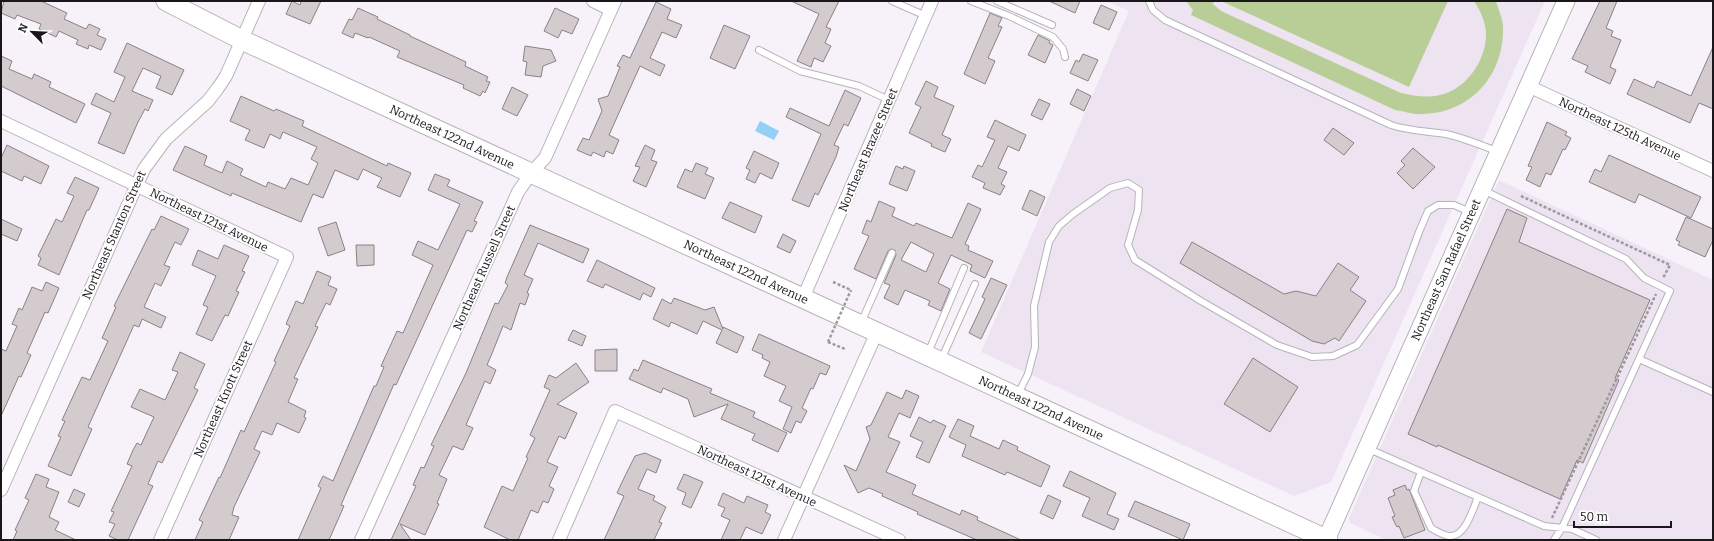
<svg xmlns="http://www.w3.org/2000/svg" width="1714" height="541" font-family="Bitter,serif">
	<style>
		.built { fill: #ede3f1 }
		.green { fill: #b9ce96 }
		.water { fill: #94cff5 }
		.building { fill: #d4cbcf; stroke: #8a8185; fill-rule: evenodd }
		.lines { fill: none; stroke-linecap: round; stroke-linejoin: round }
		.lane-casing { stroke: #b8b3ba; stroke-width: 8 }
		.street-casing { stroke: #b8b3ba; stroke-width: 14 }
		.secondary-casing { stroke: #b8b3ba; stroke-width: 19 }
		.primary-casing { stroke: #b8b3ba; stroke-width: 21 }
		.path { stroke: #9d999f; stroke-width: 2.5; stroke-dasharray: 3 2; stroke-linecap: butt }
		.lane { stroke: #fff; stroke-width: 6 }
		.street { stroke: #fff; stroke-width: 12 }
		.secondary { stroke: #fff; stroke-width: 17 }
		.primary { stroke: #fff; stroke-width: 19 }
		.path-bridge { stroke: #9d999f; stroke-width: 2.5; stroke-dasharray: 3 2; stroke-linecap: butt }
		.labels { text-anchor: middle; stroke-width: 4; stroke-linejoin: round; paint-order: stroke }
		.street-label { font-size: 12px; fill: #19171a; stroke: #fff }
	</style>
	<rect width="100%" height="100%" fill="#f7f2fa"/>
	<path class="built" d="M1107,1H1545L1331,482L1294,496L981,352L1129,11Z
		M1499,180L1713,280V540H1386L1350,523L1349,518Z"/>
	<path class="green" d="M1186,1H1214L1213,4L1221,11L1401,93C1414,96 1427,98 1440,95C1467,89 1487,59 1486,32C1485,21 1480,10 1474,1H1496C1498,9 1503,19 1503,28C1504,75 1471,113 1423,114C1414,115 1404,111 1395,110L1191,15L1193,10Z
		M1221,1H1448L1409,87Z"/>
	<path class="water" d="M760,121L779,131L774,140L755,131Z"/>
	<path class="building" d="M4,1H41L67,13L64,19L86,29L89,24L100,29L97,35L106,39L101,50L89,45L88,49L76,44L78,40L59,31L56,37L39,29L41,24L17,15L15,19L1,13Z
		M292,1L300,5L301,1H321L310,24L286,14Z
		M791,1H839L826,27L831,29L825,43L831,46L823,62L814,58L811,67L797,61L819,14Z
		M1049,1H1080L1075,13Z
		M1600,1H1617L1606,28L1613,31L1611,36L1621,40L1610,67L1616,70L1610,84L1585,72L1588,66L1572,59Z
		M656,2L671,9L667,19L682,25L676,38L662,32L650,58L665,65L660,76L640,66L609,135L619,140L613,154L606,151L604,157L593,152L591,156L577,150L583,138L589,140L602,111L598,99L608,96L620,67L617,66L623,55L630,58Z
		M1101,5L1117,12L1109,30L1093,23Z
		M358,8L378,17L377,19L410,35V36L466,62L465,66L488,77L486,81L490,82L485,93L483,91L480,96L463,88L464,85L397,57L400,51L369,37L368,38L355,33L353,38L342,33L349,19L352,20Z
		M555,8L579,19L572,34L562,30L558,38L544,31Z
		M990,13L1002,18L998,26L1002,27L988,58L995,61L985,84L964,74Z
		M724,25L750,36L735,69L710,58Z
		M1038,35L1050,41L1049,43L1053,45L1045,63L1028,55Z
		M127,43L184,70L172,95L156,88L161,76L143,68L132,91L153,100L148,111L145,109L138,122L124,154L98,143L111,113L91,104L96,93L114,102L125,77L114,72Z
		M525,46L551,50L556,61L543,66L541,77L525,75L527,62L523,61Z
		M1713,47V109L1699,103L1690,123L1627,94L1634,79L1654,88L1657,81L1691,96Z
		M1083,54L1098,60L1088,81L1070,73L1076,60L1079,62Z
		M1,56L12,61L9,69L32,79L34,74L51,82L49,87L85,104L76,123L1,86Z
		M926,81L938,87L934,97L954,106L942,135L951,139L945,152L931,146L932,144L909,133L921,107L915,104Z
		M512,87L528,95L517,116L502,109Z
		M1077,89L1091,96L1084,111L1070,104Z
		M845,90L861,98L848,126L844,124L834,145L839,147L836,157L818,195L815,193L809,207L792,200L821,134L786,117L790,108L829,126Z
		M241,96L274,111L276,109L304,121L302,126L387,166L388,163L411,173L400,197L377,187L382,178L363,169L358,180L335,170L323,198L313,194L301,222L232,193L231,196L173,170L185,146L207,156L204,165L222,173L227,161L243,169L240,175L266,187L268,182L285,189L291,178L308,185L318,163L311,159L317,147L283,132L280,139L270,134L264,148L245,140L250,130L230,121Z
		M1039,99L1050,104L1042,120L1031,115Z
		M995,120L1026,135L1019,151L1008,146L998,168L1007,172L1001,184L1005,186L1000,195L983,188L985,183L972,177L978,165L982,167L995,140L987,137Z
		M1547,122L1567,132L1565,135L1571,138L1565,150L1563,149L1551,175L1546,173L1540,187L1526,180L1532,167L1528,166Z
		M1333,128L1354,143L1344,155L1324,140Z
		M7,145L49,166L41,184L24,176L22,181L1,171V158Z
		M645,145L655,150L651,160L657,162L646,187L633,181L640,167L635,166Z
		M1413,148L1435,167L1413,189L1397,173L1405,165L1401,161Z
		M754,151L779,163L772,179L760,173L755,183L746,179L750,170L746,168Z
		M1609,155L1701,197L1691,218L1639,194L1635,203L1589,182L1595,169L1601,172Z
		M696,163L708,168L705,174L714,178L705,199L677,187L685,169L692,172Z
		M896,166L903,169L904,166L915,171L907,191L889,184Z
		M435,174L450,180L447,186L483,202L474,221L477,222L472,232L467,230L396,385L394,384L341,505L344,506L329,540H298L321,488L318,486L323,476L333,481L374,386H376L384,367L381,366L397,331L403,333L433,265L412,255L418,241L438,250L460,204L428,190Z
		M75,177L99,188L89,210H87L59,275L38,265L41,258L38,256L56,219L62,222L74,196L67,193Z
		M1030,190L1045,197L1037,216L1022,209Z
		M879,201L895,208L892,216L914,226L916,223L952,238L968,203L981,209L965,244L969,246L968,250L993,261L985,278L970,271L972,265L951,255L938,283L950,289L941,311L928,305L930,301L905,290L898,305L884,298L890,285L884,283L896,255L895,250L891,249L888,251L876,279L854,269L869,236L862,233L867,220L871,222ZM911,242L934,254L926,272L901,260Z
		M730,202L762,216L755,233L722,218Z
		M1507,209L1527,218L1519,242L1650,300L1615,378L1619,380L1583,463L1577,460L1560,499L1438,445L1437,447L1408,434Z
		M161,216L189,229L181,245L175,242L164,265L170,267L161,286L155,283L144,307L166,317L161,328L142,319L139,327L134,325L88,427L92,429L71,476L48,466L61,437L58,436L65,421L62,420L82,377L90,380L108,341L102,338L116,307L114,306L152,229L154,230Z
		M1686,217L1713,229V240L1705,257L1678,245L1680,242L1676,240Z
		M1,219L22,229L17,241L1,234Z
		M336,222L345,250L328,256L318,228Z
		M530,225L589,249L583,263L538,243L524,275L533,279L527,293L529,294L525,305L520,303L511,330L503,326L493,351L487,365L496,370L490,384L485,381L466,425L473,428L463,450L453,446L439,475L447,479L437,503L439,504L425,535L400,524L411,540H391L416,486L413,485L421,467L424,468L434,446L431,445L466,373L495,303L498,304L508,285L505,283L507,277Z
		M783,234L796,241L790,253L777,247Z
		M1192,242L1284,294L1296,291L1316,296L1338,263L1359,277L1350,290L1366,301L1339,341L1335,338L1324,344L1312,341L1180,263Z
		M224,245L249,256L242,271L245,272L236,291L239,292L228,316L225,315L212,341L196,334L208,307L203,305L216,276L192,265L198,250L218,259Z
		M356,245H374V265L357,266Z
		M597,260L655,288L651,297L643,293L640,300L605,284L603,288L587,281Z
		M317,271L331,277L328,285L337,289L330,305L326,303L315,326L318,327L294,378L298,379L288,402L306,411L304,417L306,418L299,433L277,423L272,435L262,431L254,449L260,452L234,507L232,515L239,517L229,540H195L203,522L199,520L219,477L220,478L241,430L244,432L276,362L274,361L290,326L286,324L296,301L303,304Z
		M991,278L1007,285L981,339L969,333L985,299L982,297Z
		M46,282L59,288L48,313L45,312L27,353L31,355L21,377L19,376L1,416V349L6,351L17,326L12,324L19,308L22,310L32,287L42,291Z
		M674,298L705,310L714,307L723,329V327L744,337L737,353L716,343L722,330L703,321L697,334L671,322L669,327L653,319L662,299L671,304Z
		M573,330L586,336L582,346L568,340Z
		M759,334L830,366L826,375L820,373L813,389L811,388L802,408L807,411L801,423L796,421L791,433L783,429L792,407L779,401L786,386L764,376L770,362L762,358L763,355L752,350Z
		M617,349V371H595V350Z
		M180,352L205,364L194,388L198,390L162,463L158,461L148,484L153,486L128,540H118L109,536L115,524L109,522L114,512L111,511L132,466L127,464L133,450L137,443L141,445L154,417L131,407L140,389L165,400L178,372L172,370Z
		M1253,358L1298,387L1270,432L1224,404Z
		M643,360L712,389L710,393L755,412L753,417L787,433L778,452L752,440L755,434L721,419L728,404L694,417L688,399L663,388L661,393L629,379L634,369L638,371Z
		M576,363L589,382L557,404L577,413L565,439L559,436L547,462L558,467L549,486L554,489L548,503L543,501L538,513L531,510L518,540H510L484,527L502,486L513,491L528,458L526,457L535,438L530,435L550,390L544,387L549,375L556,378Z
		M906,390L919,396L910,418L899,413L888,437L900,442L886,472L916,485L912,494L960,515L962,510L978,517L977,520L1021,540H977L917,514L918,512L882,496L883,494L869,488L858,493L844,465L856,471L870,439L866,427L871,425L887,392L902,399Z
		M919,417L931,423L933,420L946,426L929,463L916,457L923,442L910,436Z
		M958,419L974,426L970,436L999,449L1003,440L1018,447L1017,450L1050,466L1041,487L1007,472L1005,475L962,456L966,445L949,437Z
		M645,453L661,460L656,473L647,469L638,489L655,496L653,500L666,507L659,522L662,523L654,540H604L624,496L617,493L624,478L635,456Z
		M1070,471L1116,493L1107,514L1119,519L1114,530L1082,516L1090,498L1063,486Z
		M36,474L49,479L46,487L59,492L49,517L59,522L55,530L76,540H13L17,531L15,530L29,500L25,498Z
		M684,474L703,482L691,508L682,504L686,493L677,489Z
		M1405,485L1407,490L1409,489L1425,530L1404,538L1399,526L1397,527L1392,517L1395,516L1388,498L1395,495L1393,490Z
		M74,489L85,494L79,507L68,502Z
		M723,493L744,503L747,496L768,505L765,512L771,515L762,534L746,527L740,540H721L730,520L721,516L725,508L718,505Z
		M1048,495L1061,501L1053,519L1040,513Z
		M1135,501L1190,524L1183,540L1128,516Z"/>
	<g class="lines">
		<g class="lane-casing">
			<path id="lane" d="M892,1L926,16
				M971,1L1009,16L1053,37L1063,49L1065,57
				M997,1L1052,25
				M1149,1L1153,10L1165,20L1391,125C1409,131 1427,131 1446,134C1464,138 1481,145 1499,152
				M759,50L800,71L859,86L889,100
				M1483,190L1626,259L1644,278L1670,291L1639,359
				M861,323L892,253
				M928,353L964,268
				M941,360L975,284
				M1018,394L1028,374L1035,347L1034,306L1049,242L1059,226L1073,214L1110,188L1128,183L1139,190L1138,210L1128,245L1135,260L1201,301L1277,345L1312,357L1333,356L1357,345L1398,289L1419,232L1428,211L1438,205H1454L1470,212
				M1369,449L1544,526L1572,529L1596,540
				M1421,472L1414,491L1431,528C1436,531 1443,535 1449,536C1465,538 1473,509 1478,497
				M1554,540L1562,528L1639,359L1713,392"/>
		</g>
		<g class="street-casing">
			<path id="street" d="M593,1L611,10
				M1528,86L1713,171
				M1,121L287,257L160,540
				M803,298L932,1
				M1,490L144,169L166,139L208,101L218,88L226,76L259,1
				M361,540L518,192L531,173L545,158L615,1
				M559,540L615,411L899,540
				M784,540L877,332"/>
		</g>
		<g class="secondary-casing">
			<path id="secondary" d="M1326,540L1566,1"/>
		</g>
		<g class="primary-casing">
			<path id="primary" d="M166,1L242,40L1328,540"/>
		</g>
		<path class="path" d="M1521,196L1670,265L1663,278
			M833,282L851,290
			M828,342L845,349
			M1552,518L1656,294"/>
		<use href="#lane" class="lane"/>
		<use href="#street" class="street"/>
		<use href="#secondary" class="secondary"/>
		<use href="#primary" class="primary"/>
		<path class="path-bridge" d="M828,342L851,290"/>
	</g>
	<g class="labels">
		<g class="street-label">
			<text transform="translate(1620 129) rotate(25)" y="4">Northeast 125th Avenue</text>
			<text transform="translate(452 137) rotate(25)" y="4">Northeast 122nd Avenue</text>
			<text transform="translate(868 150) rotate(-67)" y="4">Northeast Brazee Street</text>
			<text transform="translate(209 220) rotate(26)" y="4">Northeast 121st Avenue</text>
			<text transform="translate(114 235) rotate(-66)" y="4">Northeast Stanton Street</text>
			<text transform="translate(484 268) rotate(-66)" y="4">Northeast Russell Street</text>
			<text transform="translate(1446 270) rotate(-66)" y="4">Northeast San Rafael Street</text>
			<text transform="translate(746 272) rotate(25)" y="4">Northeast 122nd Avenue</text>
			<text transform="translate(223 399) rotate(-66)" y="4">Northeast Knott Street</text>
			<text transform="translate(1041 408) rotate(25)" y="4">Northeast 122nd Avenue</text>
			<text transform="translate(757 476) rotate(25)" y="4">Northeast 121st Avenue</text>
		</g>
	</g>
	<rect width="1714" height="541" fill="none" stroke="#19171a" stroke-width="4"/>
	<g transform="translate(32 32) rotate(294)" stroke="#ffffff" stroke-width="3" paint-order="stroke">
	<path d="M0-3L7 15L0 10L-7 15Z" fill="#19171a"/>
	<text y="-6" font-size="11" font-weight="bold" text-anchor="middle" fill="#19171a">N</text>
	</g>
	<path d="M1574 521v6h97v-6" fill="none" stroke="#19171a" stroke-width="2"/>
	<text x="1580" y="521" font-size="12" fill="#19171a" stroke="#ffffff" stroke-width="3" paint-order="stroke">50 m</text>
</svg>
